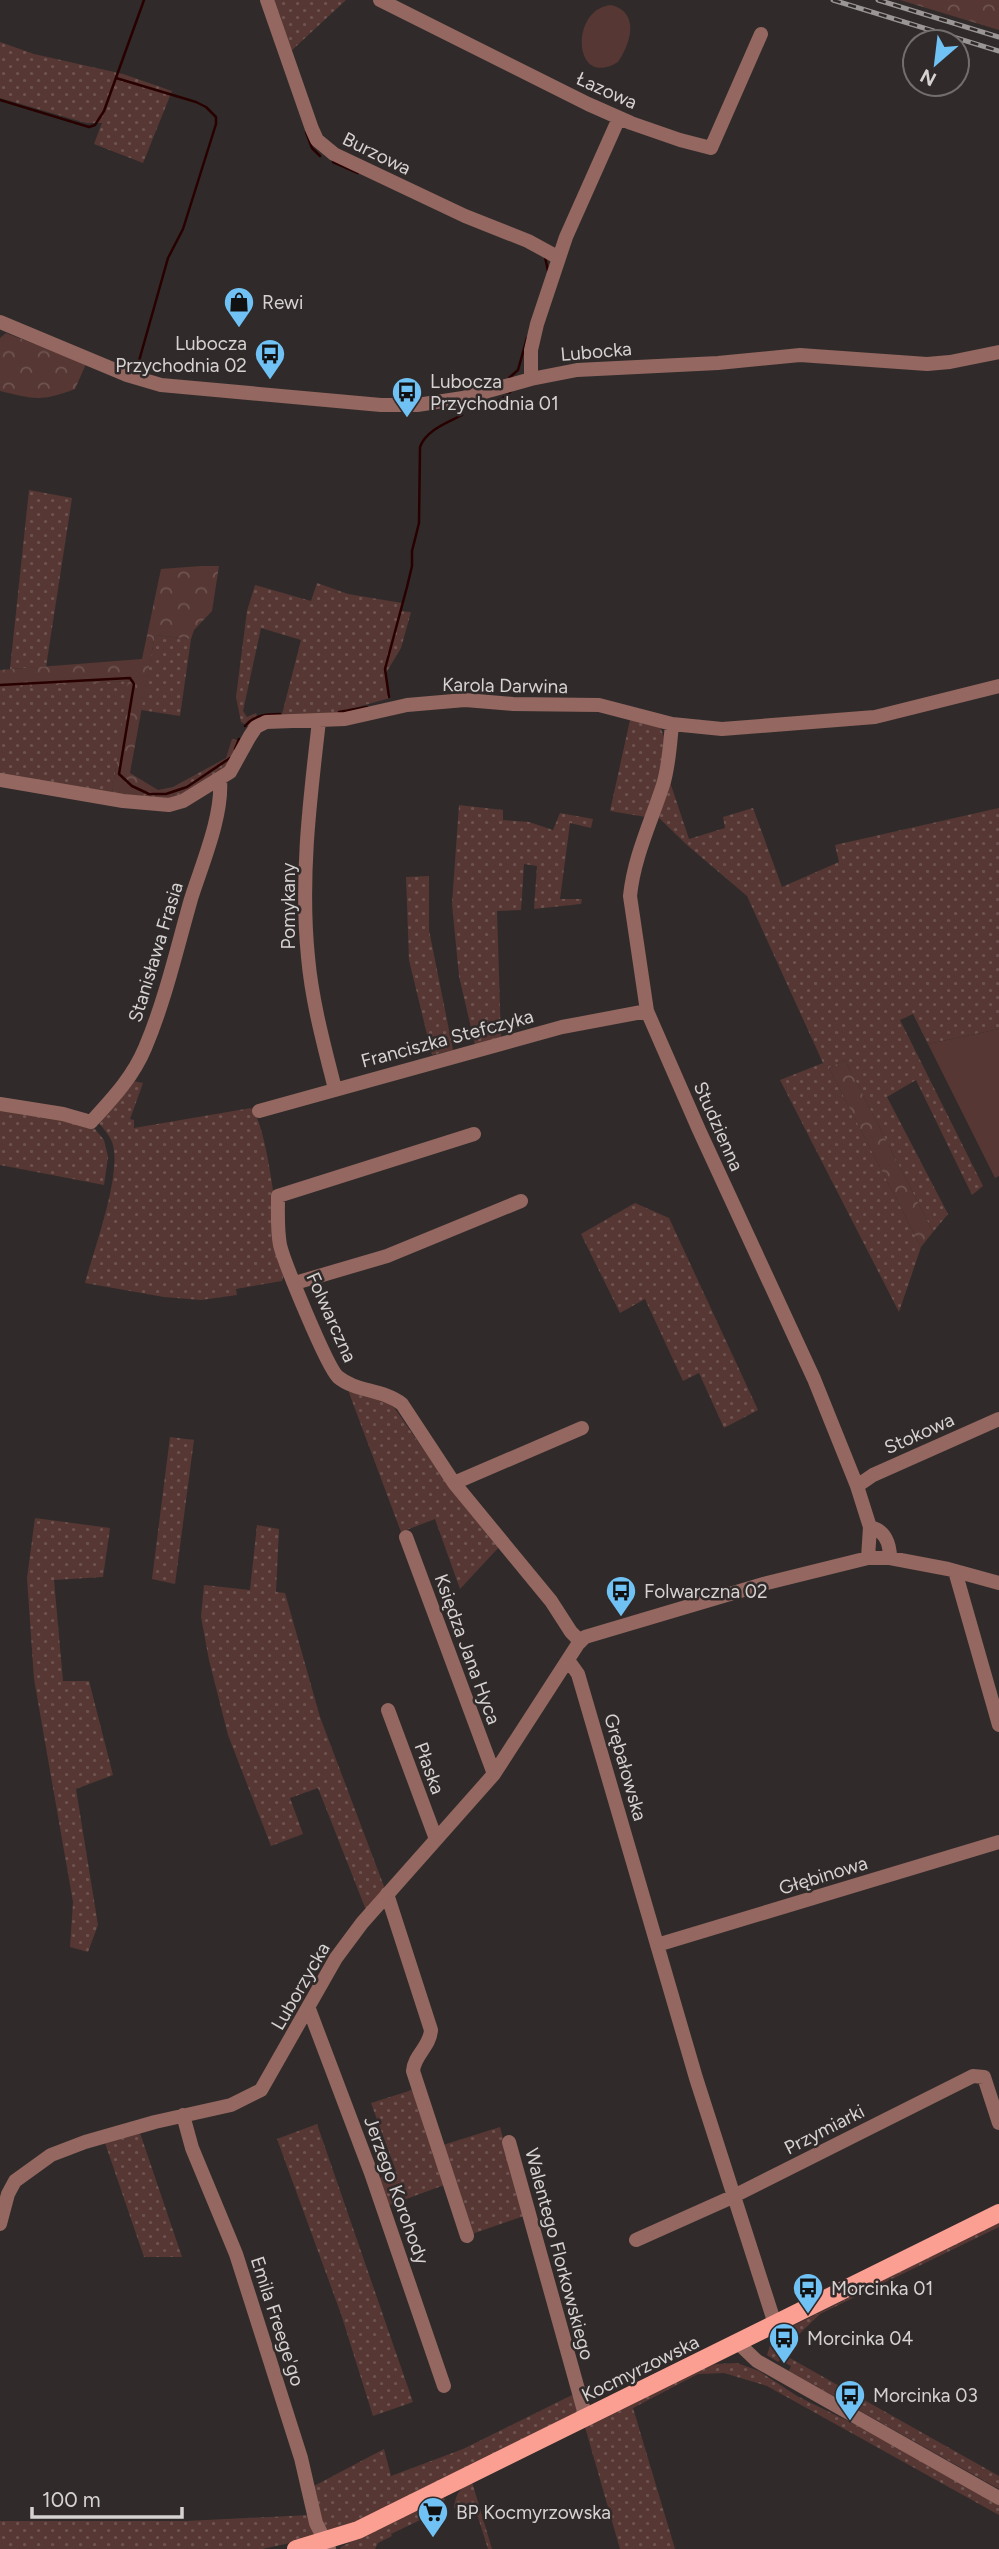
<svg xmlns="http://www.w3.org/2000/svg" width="999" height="2549" font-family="Figtree,sans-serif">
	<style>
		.grass { fill: url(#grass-dots) }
		.forest { fill: url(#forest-crowns) }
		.pitch { fill: #563733 }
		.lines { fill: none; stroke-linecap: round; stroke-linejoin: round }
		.stream { stroke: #290000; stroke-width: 2.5 }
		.minor { stroke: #946760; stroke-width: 14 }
		.major { stroke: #fb9f92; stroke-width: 18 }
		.rail-casing { stroke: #9b9696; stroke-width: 5 }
		.rail { stroke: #302b2a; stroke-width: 2.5; stroke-dasharray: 8; stroke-linecap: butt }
		.labels { text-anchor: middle; stroke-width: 5; stroke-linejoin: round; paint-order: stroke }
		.street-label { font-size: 19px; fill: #d6d2d2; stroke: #302b2a }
		.poi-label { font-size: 19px; fill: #d6d2d2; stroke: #302b2a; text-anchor: start }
	</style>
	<defs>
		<pattern id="grass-dots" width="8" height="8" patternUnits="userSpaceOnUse" patternTransform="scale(1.75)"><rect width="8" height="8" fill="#563733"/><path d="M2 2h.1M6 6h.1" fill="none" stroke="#6e5350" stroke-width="1.8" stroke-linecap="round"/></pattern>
		<pattern id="forest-crowns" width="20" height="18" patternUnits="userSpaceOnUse" patternTransform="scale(1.75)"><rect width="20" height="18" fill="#563733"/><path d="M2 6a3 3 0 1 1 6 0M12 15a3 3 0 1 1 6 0" fill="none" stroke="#6e5350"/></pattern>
	</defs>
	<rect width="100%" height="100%" fill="#302b2a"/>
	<path class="grass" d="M270,0H346L290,52Z
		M0,42L34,54L123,74L172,91L143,163L94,144L102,123H86L0,98Z
		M29,490L72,498L46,667L10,669Z
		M317,583L348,594L402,603L400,611L411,612L401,648L386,673L390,698L318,718H281L301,640L261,628L243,711L247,717L256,713L259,721L248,726L241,722L236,697L247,611L255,585L311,601Z
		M155,635L191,639L180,716L141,710Z
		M129,681L112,794L0,778V687Z
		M630,720L660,727C675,755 655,789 646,817L610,811Z
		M232,739L242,741L220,777H208L204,790L174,799L173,787L226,758Z
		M669,779L689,839L725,828L723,817L753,808L782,887L839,862L835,845L999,808V1029L928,1044L913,1014L900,1020L983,1186L972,1195L916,1080L887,1097L948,1214L933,1232L845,1060L829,1068L921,1247L899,1312L780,1080L823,1063L747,896L687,845L657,816Z
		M459,805L503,810V820L529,822L553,830L560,813L593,819L591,828L570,823L560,899H582L581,904L534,909L537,866L524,864L521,910L497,911L501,1039L475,1045L459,976L452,904Z
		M429,876V930L453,1050L432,1055L409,960L406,877Z
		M133,1081L143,1083L130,1119L134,1120V1128L251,1108C269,1126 279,1242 284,1274L282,1281L236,1289L237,1295L201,1300L164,1297L85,1283C94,1249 121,1177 113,1145C111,1137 104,1129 98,1122Z
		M0,1106L81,1123L95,1129L104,1140L108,1157L104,1185L0,1165Z
		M635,1203L669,1218L758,1410L724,1428L699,1373L683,1381L645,1299L620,1313L581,1234Z
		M348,1390L391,1403L451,1489L500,1546L460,1589L435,1519L401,1532Z
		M170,1437L194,1440L175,1584L152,1579Z
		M35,1518L110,1528L103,1577L54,1580L63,1681H89L113,1775L76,1789L98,1925L88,1952L70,1947L73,1902L34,1679L27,1578Z
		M257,1525L279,1529L276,1592L285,1593L320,1717L385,1889L366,1910L318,1788L290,1798L303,1834L271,1846L228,1735L209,1660L201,1617L204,1585L250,1590Z
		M412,2090L447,2184L387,2206L377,2179L396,2171L371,2103Z
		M317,2124L413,2402L373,2416L341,2314L277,2139Z
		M500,2127L524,2216L472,2234L443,2145Z
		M140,2133L182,2257H144L104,2140Z
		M999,2222V2227L820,2314L792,2341L788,2357L999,2476V2489L789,2371L791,2366L780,2360L778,2362L767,2355L773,2336Z
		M737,2363L759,2371L797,2396L868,2431L999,2504V2515L767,2386L724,2373L698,2374L633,2408L675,2549H620L585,2427L691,2373L716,2364Z
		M572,2395L581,2411L330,2534L321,2525L312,2487L384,2449L391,2476L463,2449Z
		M472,2482L492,2549H488L477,2514L454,2508C456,2494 459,2488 472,2482Z
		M440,2495L445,2499L439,2511L391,2534L392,2536L378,2543L375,2549H340L341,2547Z
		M310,2515L314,2533L309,2539L262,2549H0V2521H186Z"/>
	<path class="forest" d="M900,0H999V30Z
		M6,333L86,364L75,389C41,402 34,399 0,391V338Z
		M201,566H219L212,611L194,630L191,639L155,635L130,773L158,790L173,787L174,799L112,794L128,681L7,688L0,687V670L142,659L161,569Z
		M845,1060L933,1232L921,1247L829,1068Z"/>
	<path class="pitch" d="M611,5C640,12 631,43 618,62C573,90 569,9 611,5Z
		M999,1029V1176L995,1178L928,1044Z"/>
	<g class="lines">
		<path class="stream" d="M116,78L196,102L206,107L216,117V124L183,229L168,258L137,368
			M0,100L89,127L95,125L104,111L144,0
			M306,132L312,148L320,156
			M333,162L358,173
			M545,257L548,271
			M509,378L518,370L527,338
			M472,411L502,399L511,391
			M0,685L130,678L134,684L119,774L132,786L149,794H166L187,787L230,758
			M389,697L385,669L407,587L412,566V551L419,523L420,447C426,430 447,423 462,415
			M339,712L367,707
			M245,726C254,715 267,714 280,714
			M235,749L239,739"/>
		<path class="minor" d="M267,0L312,129L317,140L334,154L465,216L528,241L559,258
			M380,0L588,104L631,123L680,140L711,148L761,34
			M0,322L127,375L161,385L381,405H417L463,398L531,379L577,370L718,363L800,355L927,364L950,362L999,352
			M531,379V350L537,324L566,237L619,118
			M319,721C310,799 300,878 308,957C312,1002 324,1045 335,1089
			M672,724C670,744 669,766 663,785C651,822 634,857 630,896L647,1011L699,1130L814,1379L857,1486L870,1527L868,1558
			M0,780L123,801L169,805L183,801L230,772L250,736L256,727L266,722L345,719L407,705L465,700L513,704L599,705L672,724L722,729L875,717L999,686
			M0,1104L63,1114L91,1122C112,1099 133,1077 145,1048C165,1001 177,948 191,899C202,864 223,816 220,779
			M259,1111L562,1027L647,1011
			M474,1134L278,1196C278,1212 277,1229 280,1245C284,1262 327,1367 338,1377C356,1392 383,1389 402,1404L454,1483L551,1601L571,1632L580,1641
			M295,1283L387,1256L521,1201
			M454,1483L582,1428
			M857,1486L873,1475L999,1419
			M870,1527C885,1530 890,1544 890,1558
			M406,1537L494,1774
			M955,1571L999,1725
			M568,1660L578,1674L696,2078L775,2324
			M388,1710L436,1839
			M387,1894L431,2030C430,2047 414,2055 413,2071L467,2236
			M657,1945L999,1842
			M309,2009L371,2173L444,2386
			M183,2115L192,2148L236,2254L301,2458L316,2523L329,2549
			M509,2142L586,2418
			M0,2224L8,2194L15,2181L51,2155L85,2142L155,2122L231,2105L261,2090L336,1958L362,1923L494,1774L578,1644L585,1637L767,1583L868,1558H890L948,1569L999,1583
			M636,2240L730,2198L973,2076L984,2077L999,2123
			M738,2343L757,2361L999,2498"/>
		<path class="major" d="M296,2549L358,2530L999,2213"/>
		<g class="rail-casing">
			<path id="rail" d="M833,0L999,51
				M878,0L999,37"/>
		</g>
		<use href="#rail" class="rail"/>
	</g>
	<defs>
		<g id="shop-pin" transform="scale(1.575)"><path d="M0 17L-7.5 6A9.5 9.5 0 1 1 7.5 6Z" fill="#70c1f4" stroke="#302b2a"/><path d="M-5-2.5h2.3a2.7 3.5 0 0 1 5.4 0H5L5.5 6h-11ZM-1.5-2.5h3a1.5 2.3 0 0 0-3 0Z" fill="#111"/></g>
		<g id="bus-pin" transform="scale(1.575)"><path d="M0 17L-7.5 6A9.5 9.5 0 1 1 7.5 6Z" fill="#70c1f4" stroke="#302b2a"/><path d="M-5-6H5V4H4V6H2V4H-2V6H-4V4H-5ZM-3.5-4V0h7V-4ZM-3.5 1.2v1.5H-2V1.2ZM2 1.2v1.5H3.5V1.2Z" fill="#111"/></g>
		<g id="supermarket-pin" transform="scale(1.575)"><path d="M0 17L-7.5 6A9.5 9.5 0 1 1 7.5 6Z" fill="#70c1f4" stroke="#302b2a"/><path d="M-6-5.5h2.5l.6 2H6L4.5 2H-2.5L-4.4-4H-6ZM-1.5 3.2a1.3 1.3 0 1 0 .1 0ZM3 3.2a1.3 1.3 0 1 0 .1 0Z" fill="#111"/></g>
	</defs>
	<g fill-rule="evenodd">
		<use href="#shop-pin" x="239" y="302"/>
		<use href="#bus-pin" x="270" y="354"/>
		<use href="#bus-pin" x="407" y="392"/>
		<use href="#bus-pin" x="621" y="1591"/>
		<use href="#bus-pin" x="808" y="2288"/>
		<use href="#bus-pin" x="784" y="2338"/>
		<use href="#bus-pin" x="850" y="2395"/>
		<use href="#supermarket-pin" x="433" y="2512"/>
	</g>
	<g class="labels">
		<g class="street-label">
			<text transform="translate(607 90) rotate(24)" y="7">Łazowa</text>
			<text transform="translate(377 153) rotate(26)" y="7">Burzowa</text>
			<text transform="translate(596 351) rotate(-5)" y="7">Lubocka</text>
			<text transform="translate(505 685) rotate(1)" y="7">Karola Darwina</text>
			<text transform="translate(288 906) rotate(-90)" y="7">Pomykany</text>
			<text transform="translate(155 952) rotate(-73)" y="7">Stanisława Frasia</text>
			<text transform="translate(447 1038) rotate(-15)" y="7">Franciszka Stefczyka</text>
			<text transform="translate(719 1126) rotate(66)" y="7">Studzienna</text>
			<text transform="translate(332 1317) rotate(66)" y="7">Folwarczna</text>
			<text transform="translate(919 1433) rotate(-24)" y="7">Stokowa</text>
			<text transform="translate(468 1649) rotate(70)" y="7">Księdza Jana Hyca</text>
			<text transform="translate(626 1767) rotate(74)" y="7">Grębałowska</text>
			<text transform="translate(430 1768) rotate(70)" y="7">Płaska</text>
			<text transform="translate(823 1875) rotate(-17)" y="7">Głębinowa</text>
			<text transform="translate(300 1986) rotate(-60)" y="7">Luborzycka</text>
			<text transform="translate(824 2129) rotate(-27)" y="7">Przymiarki</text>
			<text transform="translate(397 2190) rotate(70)" y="7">Jerzego Korohody</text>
			<text transform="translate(560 2254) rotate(75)" y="7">Walentego Florkowskiego</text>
			<text transform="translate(278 2321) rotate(72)" y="7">Emila Freege'go</text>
			<text transform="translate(640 2368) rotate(-26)" y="7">Kocmyrzowska</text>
		</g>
		<g class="poi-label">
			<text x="262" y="309">Rewi</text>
			<text x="247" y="350" text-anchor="end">Lubocza<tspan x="247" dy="22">Przychodnia 02</tspan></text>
			<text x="430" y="388">Lubocza<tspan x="430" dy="22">Przychodnia 01</tspan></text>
			<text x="644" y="1598">Folwarczna 02</text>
			<text x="831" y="2295">Morcinka 01</text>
			<text x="807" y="2345">Morcinka 04</text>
			<text x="873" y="2402">Morcinka 03</text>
			<text x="456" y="2519">BP Kocmyrzowska</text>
		</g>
	</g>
	<g transform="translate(936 63) rotate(208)"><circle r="33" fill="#302b2a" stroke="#726e6d" stroke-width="2"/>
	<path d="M0-5L12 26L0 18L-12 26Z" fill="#70c1f4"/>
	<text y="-10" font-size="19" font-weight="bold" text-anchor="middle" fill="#d6d2d2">N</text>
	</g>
	<path d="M32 2507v10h150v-10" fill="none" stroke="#d6d2d2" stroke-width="3.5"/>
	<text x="42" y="2507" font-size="21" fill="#d6d2d2" stroke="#302b2a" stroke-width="5" paint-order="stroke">100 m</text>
</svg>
